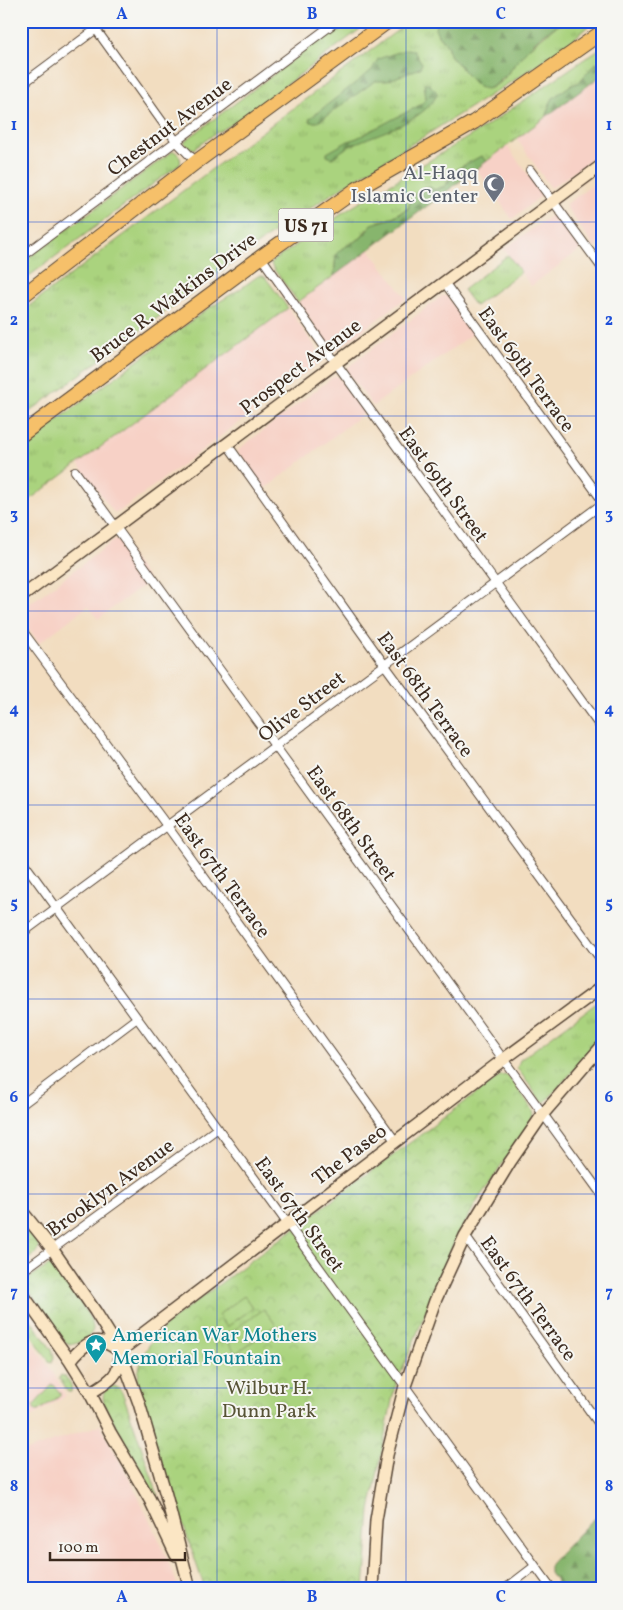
<svg xmlns="http://www.w3.org/2000/svg" width="623" height="1610" font-family="Vollkorn,serif">
	<style>
		.built { fill: #f7d1c6 }
		.grass { fill: url(#grass-tufts); stroke: #727e4e }
		.forest { fill: url(#forest-firs); stroke: #617046 }
		.park { fill: url(#park-crowns); stroke: #727e4e }
		.garden { fill: #aad37e; stroke: #727e4e }
		.lines { fill: none; stroke-linecap: round; stroke-linejoin: round }
		.street-casing { stroke: #564536; stroke-width: 10 }
		.secondary-casing { stroke: #564536; stroke-width: 14 }
		.highway-casing { stroke: #564536; stroke-width: 16 }
		.street { stroke: #fff; stroke-width: 8 }
		.secondary { stroke: #fbe6c4; stroke-width: 11 }
		.highway { stroke: #f6c06b; stroke-width: 14 }
		.grid { fill: none; stroke: #1d4ed8; stroke-width: 1; stroke-opacity: 0.55 }
		.labels { text-anchor: middle; stroke-width: 4; stroke-linejoin: round; paint-order: stroke }
		.shield { fill: #f6f6f2; stroke: #73675e; stroke-width: 1 }
		.shield-label { font-size: 19px; font-weight: bold; fill: #3b2a1e }
		.street-label { font-size: 20px; fill: #3b2a1e; stroke: #f6f6f2 }
		.worship-label { font-size: 20px; fill: #5b616d; stroke: #f6f6f2; text-anchor: end }
		.culture-label { font-size: 20px; fill: #0d838f; stroke: #f6f6f2; text-anchor: start }
		.park-label { font-size: 20px; fill: #575436; stroke: #f6f6f2 }
		.neatline { fill: none; stroke: #1d4ed8; stroke-width: 2 }
		.grid-label { font-size: 16px; text-anchor: middle; font-weight: bold; fill: #1d4ed8 }
	</style>
	<defs>
		<pattern id="grass-tufts" width="24" height="20" patternUnits="userSpaceOnUse" patternTransform="scale(1.25)"><rect width="24" height="20" fill="#aad37e"/><path d="M3 7l-1-3M5 7V3M7 7l1-3M15 17l-1-3M17 17v-4M19 17l1-3" fill="none" stroke="#93b56c"/></pattern>
		<pattern id="forest-firs" width="22" height="20" patternUnits="userSpaceOnUse" patternTransform="scale(1.25)"><rect width="22" height="20" fill="#87b56d"/><path d="M5 1l3.5 6h-7zM16 11l3.5 6h-7z" fill="#709359"/></pattern>
		<pattern id="park-crowns" width="20" height="18" patternUnits="userSpaceOnUse" patternTransform="scale(1.25)"><rect width="20" height="18" fill="#aad37e"/><path d="M2 6a3 3 0 1 1 6 0M12 15a3 3 0 1 1 6 0" fill="none" stroke="#93b56c"/></pattern>
	</defs>
	<rect width="100%" height="100%" fill="#f6f6f2"/>
	<filter id="ink" filterUnits="userSpaceOnUse"><feTurbulence type="fractalNoise" baseFrequency=".02" numOctaves="2"/><feDisplacementMap in="SourceGraphic" scale="10" xChannelSelector="R" yChannelSelector="G"/><feConvolveMatrix kernelMatrix="1 2 1 2 8 2 1 2 1" color-interpolation-filters="sRGB"/></filter>
	<filter id="wash" filterUnits="userSpaceOnUse"><feTurbulence type="fractalNoise" baseFrequency=".0096" numOctaves="4" result="noise"/><feDisplacementMap in="SourceGraphic" scale="20" xChannelSelector="R" yChannelSelector="G"/><feGaussianBlur stdDeviation="1.12" result="paint"/><feColorMatrix in="noise" values="0 0 0 0 0 0 0 0 0 0 0 0 0 0 0 0 0 1.4 0 .05"/><feComposite in="paint" operator="in"/></filter>
	<g filter="url(#wash)">
		<rect width="100%" height="100%" fill="#f2ddc0"/>
		<path class="built" d="M602,75V152L551,188L517,139Z
			M507,146L541,192V196L512,219L476,169Z
			M602,178V242L595,248L565,205Z
			M555,213L581,249L531,286L504,249Z
			M369,249L406,298L335,351L331,350L298,302Z
			M442,296H447L448,297L474,333L373,406L347,372V368Z
			M288,308L324,359L120,511L115,513L112,510L78,464Z
			M336,376L339,378L364,413L265,489L238,453L239,449L332,378Z
			M115,540L121,542L149,581L98,619L88,606L39,643L21,618V610Z
			M21,1324L57,1379L66,1396L21,1424Z
			M100,1425L131,1482L161,1544L179,1589H21V1453Z"/>
		<path class="grass" d="M345,21H371L239,120L213,135L194,149L186,146L184,142L186,140Z
			M410,21H442L439,23L438,35L447,45L450,55L478,87L491,88L502,81L526,50L555,27L567,21H594L568,44L519,77L330,195L259,243L21,418V312Z
			M602,47V67L596,63L578,84L571,85L549,105L547,116L487,161L480,157L451,176L445,186L411,198L408,208L389,219L380,221L367,229L361,238L341,249L336,254L334,276L298,302L273,268L271,264L273,261L349,209L485,127Z
			M173,151C178,152 182,159 180,164L21,282V263Z
			M508,255L521,272L475,306L463,290Z
			M258,276H263L265,277L288,308L21,506V447L206,310L240,289Z
			M602,999V1038L548,1099L545,1102L541,1101L517,1068L520,1060Z
			M21,1306L52,1350L54,1357L52,1362L49,1361L21,1319Z
			M61,1375C68,1377 73,1384 71,1392H68L59,1378Z"/>
		<path class="forest" d="M442,21H567C552,27 537,38 526,51C514,63 503,84 487,89L478,87L474,83L450,55L447,45L438,35L435,28L436,25Z
			M407,49L413,50L422,63L420,68L387,81H375L318,122H311L309,119L372,70L378,59Z
			M596,63L602,67V75L547,116L549,105L553,98L571,85L578,83Z
			M424,83L429,84L436,91L437,95C422,123 379,132 352,145C345,148 339,153 332,158L327,156V153L348,141L357,138L420,105L426,99Z
			M481,156L487,161L334,276L336,254L341,249L361,238L372,224L389,219L408,209L411,198L423,187H430L435,190L445,186L457,169Z
			M602,1512V1589H561L550,1573V1564L584,1528Z"/>
		<path class="park" d="M505,1075L509,1077L533,1110L534,1116L476,1203L453,1245L394,1390L370,1511L364,1589H205L138,1393C136,1359 147,1344 171,1320L500,1076Z
			M21,1220L37,1241L39,1248L35,1254L21,1265Z
			M50,1265L57,1269C64,1279 94,1318 93,1329C92,1334 87,1338 83,1340C76,1344 72,1346 65,1342L27,1288L26,1284L32,1276Z
			M114,1386C120,1388 122,1392 124,1397L158,1495L155,1496L105,1406C101,1396 103,1389 114,1386Z"/>
		<path class="garden" d="M244,1296L253,1308L227,1327L218,1315Z
			M264,1309L276,1325L236,1353L224,1337Z
			M52,1385H54L60,1393V1396L38,1411H36L34,1408V1405Z"/>
	</g>
	<g filter="url(#ink)">
		<g class="lines">
			<g class="street-casing">
				<path id="street" d="M90,21L176,141L196,162
					M21,85L107,21
					M530,170L602,268
					M21,257L337,21
					M261,257L336,363L602,729
					M444,282L602,500
					M227,444L384,664L602,961
					M75,471L602,1195
					M21,629L162,819L396,1142
					M21,859L279,1212L552,1589
					M21,934L602,504
					M21,1105L137,1018
					M465,1236L602,1428
					M21,1272L218,1128
					M505,1589L535,1566"/>
			</g>
			<g class="secondary-casing">
				<path id="secondary" d="M21,597L602,165
					M21,1210L53,1250L95,1311L120,1351L139,1403L166,1495L190,1589
					M21,1292L70,1361L90,1393L110,1432L150,1500L176,1555
					M120,1351L504,1059L602,987
					M70,1361C85,1342 97,1334 118,1350
					M90,1393C108,1382 120,1377 120,1354
					M372,1589L376,1520L387,1455L405,1386L435,1301L465,1236L510,1162L543,1114L602,1046"/>
			</g>
			<g class="highway-casing">
				<path id="highway" d="M21,297L196,162L388,21
					M21,435L261,257L357,189L474,122L602,32"/>
			</g>
			<use href="#street" class="street"/>
			<use href="#secondary" class="secondary"/>
			<use href="#highway" class="highway"/>
		</g>
	</g>
	<path class="grid" d="M217,21V1589M406,21V1589M21,222H602M21,416H602M21,611H602M21,805H602M21,999H602M21,1194H602M21,1388H602"/>
	<defs>
		<g id="mosque-pin" transform="scale(1.125)"><path d="M0 17L-7.5 6A9.5 9.5 0 1 1 7.5 6Z" fill="#6b7280" stroke="#f6f6f2"/><path d="M3.5-4.9A6 6 0 1 0 3.5 4.9A5 5 0 1 1 3.5-4.9Z" fill="#fff"/></g>
		<g id="sight-pin" transform="scale(1.125)"><path d="M0 17L-7.5 6A9.5 9.5 0 1 1 7.5 6Z" fill="#0f9aa8" stroke="#f6f6f2"/><path d="M0-6L1.8-2.2L6-1.7L2.9 1.2L3.7 5.4L0 3.3L-3.7 5.4L-2.9 1.2L-6-1.7L-1.8-2.2Z" fill="#fff"/></g>
	</defs>
	<g fill-rule="evenodd">
		<use href="#mosque-pin" x="494" y="184"/>
		<use href="#sight-pin" x="96" y="1345"/>
	</g>
	<g class="labels">
		<rect class="shield" x="278.5" y="208.5" width="55" height="33" rx="4"/>
		<g class="shield-label">
			<text x="306" y="232">US 71</text>
		</g>
		<g class="street-label">
			<text transform="translate(169 126) rotate(-37)" y="7">Chestnut Avenue</text>
			<text transform="translate(173 297) rotate(-37)" y="7">Bruce R. Watkins Drive</text>
			<text transform="translate(300 366) rotate(-37)" y="7">Prospect Avenue</text>
			<text transform="translate(527 369) rotate(54)" y="7">East 69th Terrace</text>
			<text transform="translate(444 484) rotate(54)" y="7">East 69th Street</text>
			<text transform="translate(426 694) rotate(54)" y="7">East 68th Terrace</text>
			<text transform="translate(301 706) rotate(-37)" y="7">Olive Street</text>
			<text transform="translate(352 823) rotate(54)" y="7">East 68th Street</text>
			<text transform="translate(223 875) rotate(54)" y="7">East 67th Terrace</text>
			<text transform="translate(349 1154) rotate(-37)" y="7">The Paseo</text>
			<text transform="translate(110 1187) rotate(-36)" y="7">Brooklyn Avenue</text>
			<text transform="translate(300 1214) rotate(54)" y="7">East 67th Street</text>
			<text transform="translate(529 1298) rotate(54)" y="7">East 67th Terrace</text>
		</g>
		<g class="worship-label">
			<text x="478" y="179">Al-Haqq<tspan x="478" dy="23">Islamic Center</tspan></text>
		</g>
		<g class="culture-label">
			<text x="112" y="1341">American War Mothers<tspan x="112" dy="23">Memorial Fountain</tspan></text>
		</g>
		<g class="park-label">
			<text x="269" y="1394">Wilbur H.<tspan x="269" dy="23">Dunn Park</tspan></text>
		</g>
	</g>
	<rect width="623" height="1610" fill="none" stroke="#f6f6f2" stroke-width="55"/>
	<path d="M50 1552v8h135v-8" fill="none" stroke="#3b2a1e" stroke-width="2.5"/>
	<text x="58" y="1552" font-size="15" fill="#3b2a1e" stroke="#f6f6f2" stroke-width="4" paint-order="stroke">100 m</text>
	<rect x="28" y="28" width="568" height="1554" class="neatline"/>
	<g class="grid-label">
		<text x="122" y="19">A</text>
		<text x="312" y="19">B</text>
		<text x="501" y="19">C</text>
		<text x="14" y="130">1</text>
		<text x="609" y="130">1</text>
		<text x="14" y="325">2</text>
		<text x="609" y="325">2</text>
		<text x="14" y="519">3</text>
		<text x="609" y="519">3</text>
		<text x="14" y="714">4</text>
		<text x="609" y="714">4</text>
		<text x="14" y="908">5</text>
		<text x="609" y="908">5</text>
		<text x="14" y="1102">6</text>
		<text x="609" y="1102">6</text>
		<text x="14" y="1297">7</text>
		<text x="609" y="1297">7</text>
		<text x="14" y="1491">8</text>
		<text x="609" y="1491">8</text>
		<text x="122" y="1602">A</text>
		<text x="312" y="1602">B</text>
		<text x="501" y="1602">C</text>
	</g>
</svg>
